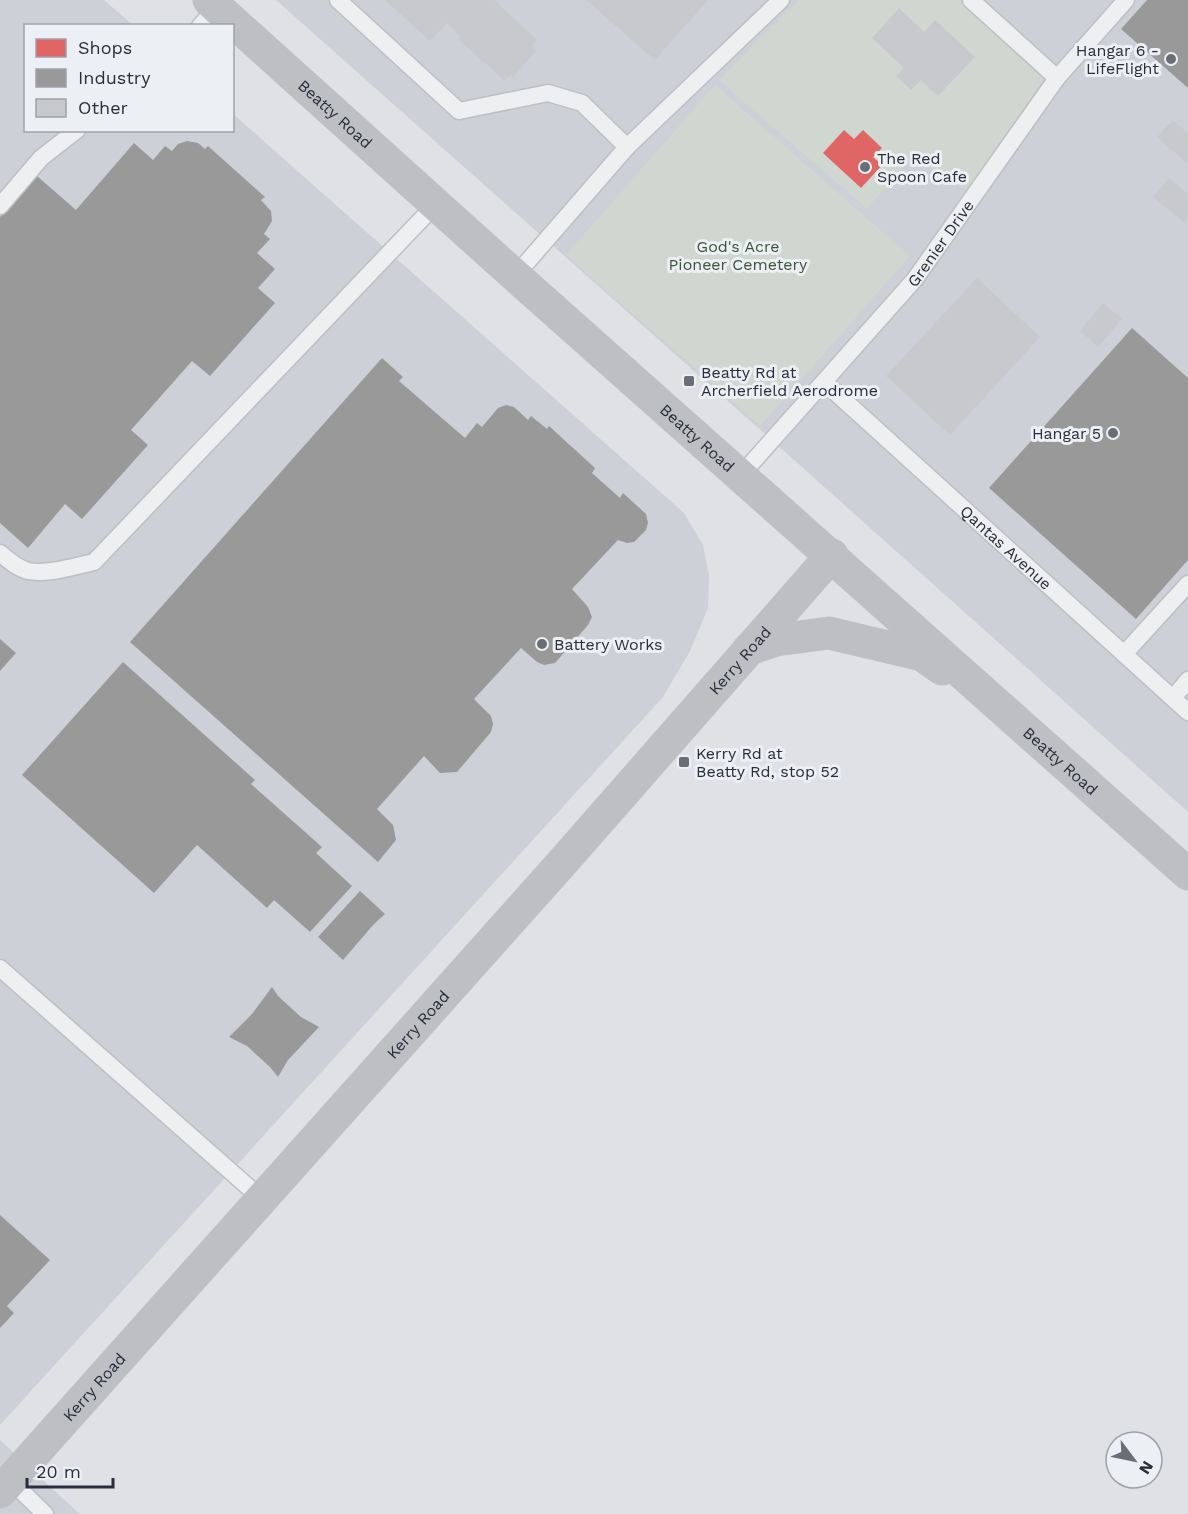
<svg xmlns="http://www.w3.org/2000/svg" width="1188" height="1514" font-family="'Work Sans',sans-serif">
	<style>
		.built { fill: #cdd0d7 }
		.green { fill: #cfd7d0 }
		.shops { fill: #e06666 }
		.industry { fill: #999 }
		.building { fill: #c7c9cc }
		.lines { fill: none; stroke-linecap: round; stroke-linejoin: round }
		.lane-casing { stroke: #bdbfc2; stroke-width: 19 }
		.lane { stroke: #eeeff0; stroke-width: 16 }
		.secondary { stroke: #bdbfc3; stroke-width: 33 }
		.poi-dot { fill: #686d76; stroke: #eceff4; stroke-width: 2 }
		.labels { text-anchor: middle; stroke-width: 6; stroke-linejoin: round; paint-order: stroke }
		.poi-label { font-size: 16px; fill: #282e3b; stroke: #eceff4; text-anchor: start }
		.street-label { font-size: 16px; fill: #282e3b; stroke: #eceff4 }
		.park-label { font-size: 16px; fill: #3a5537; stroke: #eceff4 }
	</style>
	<rect width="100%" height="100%" fill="#dfe1e4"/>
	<path class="built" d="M0,0H104L133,25L26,26V130H232L233,114L684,513L703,545L709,575L708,608L690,651L663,697L0,1425Z
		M276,0H1188V812L756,426Z
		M0,1440L58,1494L80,1514H0Z"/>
	<path class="green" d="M799,0H959L1048,79L970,193L913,155L867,209L719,80Z
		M715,85L910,256L760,426L566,255Z"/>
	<path class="shops" d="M844,130L854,139L863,130L882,148L873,157L882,165L861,188L823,153Z"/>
	<path class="industry" d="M1147,0H1188V88L1121,29Z
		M187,141L198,143L205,149L208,146L265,197L261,200L271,211L272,221L264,234L270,239L257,253L275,269L258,288L275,303L210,376L192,361L131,430L148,445L82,519L65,504L28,548L0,523V217L37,176L76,210L134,143L153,160L165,146L172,151L178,144Z
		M1132,328L1188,378V560L1136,619L989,488Z
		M382,358L403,377L399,381L465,438L477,423L482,427L498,408L506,405L514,407L528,420L531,416L547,429L549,426L595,468L592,473L620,498L623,493L646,514L648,523L646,530L634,542L627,543L618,540L572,589L588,607L592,617L588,625L555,663L544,665L537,662L521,648L474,699L491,716L493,724L491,732L457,772L440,773L424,756L377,809L393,825L396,840L378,862L130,642Z
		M0,639L16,653L0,671Z
		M123,662L255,780L251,784L322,847L316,853L352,886L310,932L274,900L267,908L197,845L154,893L22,775Z
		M360,891L385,914L374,924L343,960L318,937Z
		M272,987L278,996L301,1017L319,1027L288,1060L278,1077L270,1067L247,1046L229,1037L252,1014Z
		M0,1215L50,1260L7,1306L14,1313L0,1328Z"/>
	<path class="building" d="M385,0H494L537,40L532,46L536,51L513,77L510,75L505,81L458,39L460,36L447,23L430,41Z
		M586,0H708L655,60Z
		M899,8L924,32L935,20L975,57L938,96L921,80L911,90L896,76L904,68L872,38Z
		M1173,120L1188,133V164L1157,137Z
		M1169,178L1188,194V219L1185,223L1153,197Z
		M977,278L1040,337L950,435L886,376Z
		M1103,303L1122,319L1098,347L1080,331Z"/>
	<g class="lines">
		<g class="lane-casing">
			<g id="lane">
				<path d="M338,0L459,111L548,93L582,103L627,147"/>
				<path d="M971,0L1057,78"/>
				<path d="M200,26L217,7"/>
				<path d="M0,206L41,158L77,130"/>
				<path d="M515,276L627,147L781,0"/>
				<path id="s1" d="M824,382L1188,712"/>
				<path id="s2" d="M741,475L915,279L1057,78L1126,0"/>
				<path d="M0,553C8,560 17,568 28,571C47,575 75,566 94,562L436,204"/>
				<path d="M1124,654L1188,584"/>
				<path d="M1173,698L1188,680"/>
				<path d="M0,968L262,1199"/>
				<path d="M10,1480L45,1514"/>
			</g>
		</g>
		<use href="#lane" class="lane"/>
		<g class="secondary">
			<path id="s3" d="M209,0L502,264L1188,874"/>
			<path d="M749,649L776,640L829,633L922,655L942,669"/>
			<path id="s4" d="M0,1492L561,864L832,555"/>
		</g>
	</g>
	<g class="poi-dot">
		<circle cx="1171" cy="59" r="6"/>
		<circle cx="865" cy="167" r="6"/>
		<rect x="683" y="375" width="12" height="12" rx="3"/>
		<circle cx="1113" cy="433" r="6"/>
		<circle cx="542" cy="644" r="6"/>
		<rect x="678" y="756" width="12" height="12" rx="3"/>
	</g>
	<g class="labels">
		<g class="poi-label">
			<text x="1159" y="56" text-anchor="end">Hangar 6 -<tspan x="1159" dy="18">LifeFlight</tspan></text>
			<text x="877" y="164">The Red<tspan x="877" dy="18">Spoon Cafe</tspan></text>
			<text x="701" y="378">Beatty Rd at<tspan x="701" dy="18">Archerfield Aerodrome</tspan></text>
			<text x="1101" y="439" text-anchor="end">Hangar 5</text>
			<text x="554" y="650">Battery Works</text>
			<text x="696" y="759">Kerry Rd at<tspan x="696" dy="18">Beatty Rd, stop 52</tspan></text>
		</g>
		<g class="street-label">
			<text dy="6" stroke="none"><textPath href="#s3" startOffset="170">Beatty Road</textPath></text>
			<text dy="6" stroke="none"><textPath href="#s2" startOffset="306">Grenier Drive</textPath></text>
			<text dy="6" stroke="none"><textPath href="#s3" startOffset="656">Beatty Road</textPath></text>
			<text dy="6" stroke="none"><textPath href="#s1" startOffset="246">Qantas Avenue</textPath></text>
			<text dy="6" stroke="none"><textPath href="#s4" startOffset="1113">Kerry Road</textPath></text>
			<text dy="6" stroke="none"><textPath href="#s3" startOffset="1142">Beatty Road</textPath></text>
			<text dy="6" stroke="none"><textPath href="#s4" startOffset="627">Kerry Road</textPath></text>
			<text dy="6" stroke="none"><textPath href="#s4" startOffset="141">Kerry Road</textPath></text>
		</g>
		<g class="park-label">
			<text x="738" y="252">God's Acre<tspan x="738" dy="18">Pioneer Cemetery</tspan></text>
		</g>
	</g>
	<rect x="24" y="24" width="210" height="108" fill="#eceff4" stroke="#9ea2aa" stroke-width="1.5"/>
	<rect x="36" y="39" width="30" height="18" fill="#e06666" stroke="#9ea2aa" stroke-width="1.5"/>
	<text x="78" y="54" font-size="18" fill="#282e3b">Shops</text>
	<rect x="36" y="69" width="30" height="18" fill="#999999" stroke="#9ea2aa" stroke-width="1.5"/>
	<text x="78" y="84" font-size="18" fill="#282e3b">Industry</text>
	<rect x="36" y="99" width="30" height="18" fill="#c7c9cc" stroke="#9ea2aa" stroke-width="1.5"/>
	<text x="78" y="114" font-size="18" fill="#282e3b">Other</text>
	<g transform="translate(1134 1460) rotate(122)"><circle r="28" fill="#eceff4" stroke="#9ea2aa" stroke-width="1.5"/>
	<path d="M0-4.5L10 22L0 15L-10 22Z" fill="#686d76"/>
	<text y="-9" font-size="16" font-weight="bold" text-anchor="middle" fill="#282e3b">N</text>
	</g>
	<path d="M27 1478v9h86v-9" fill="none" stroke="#282e3b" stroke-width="3"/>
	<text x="36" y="1478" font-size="18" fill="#282e3b" stroke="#eceff4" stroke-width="4.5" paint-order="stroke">20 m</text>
</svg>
